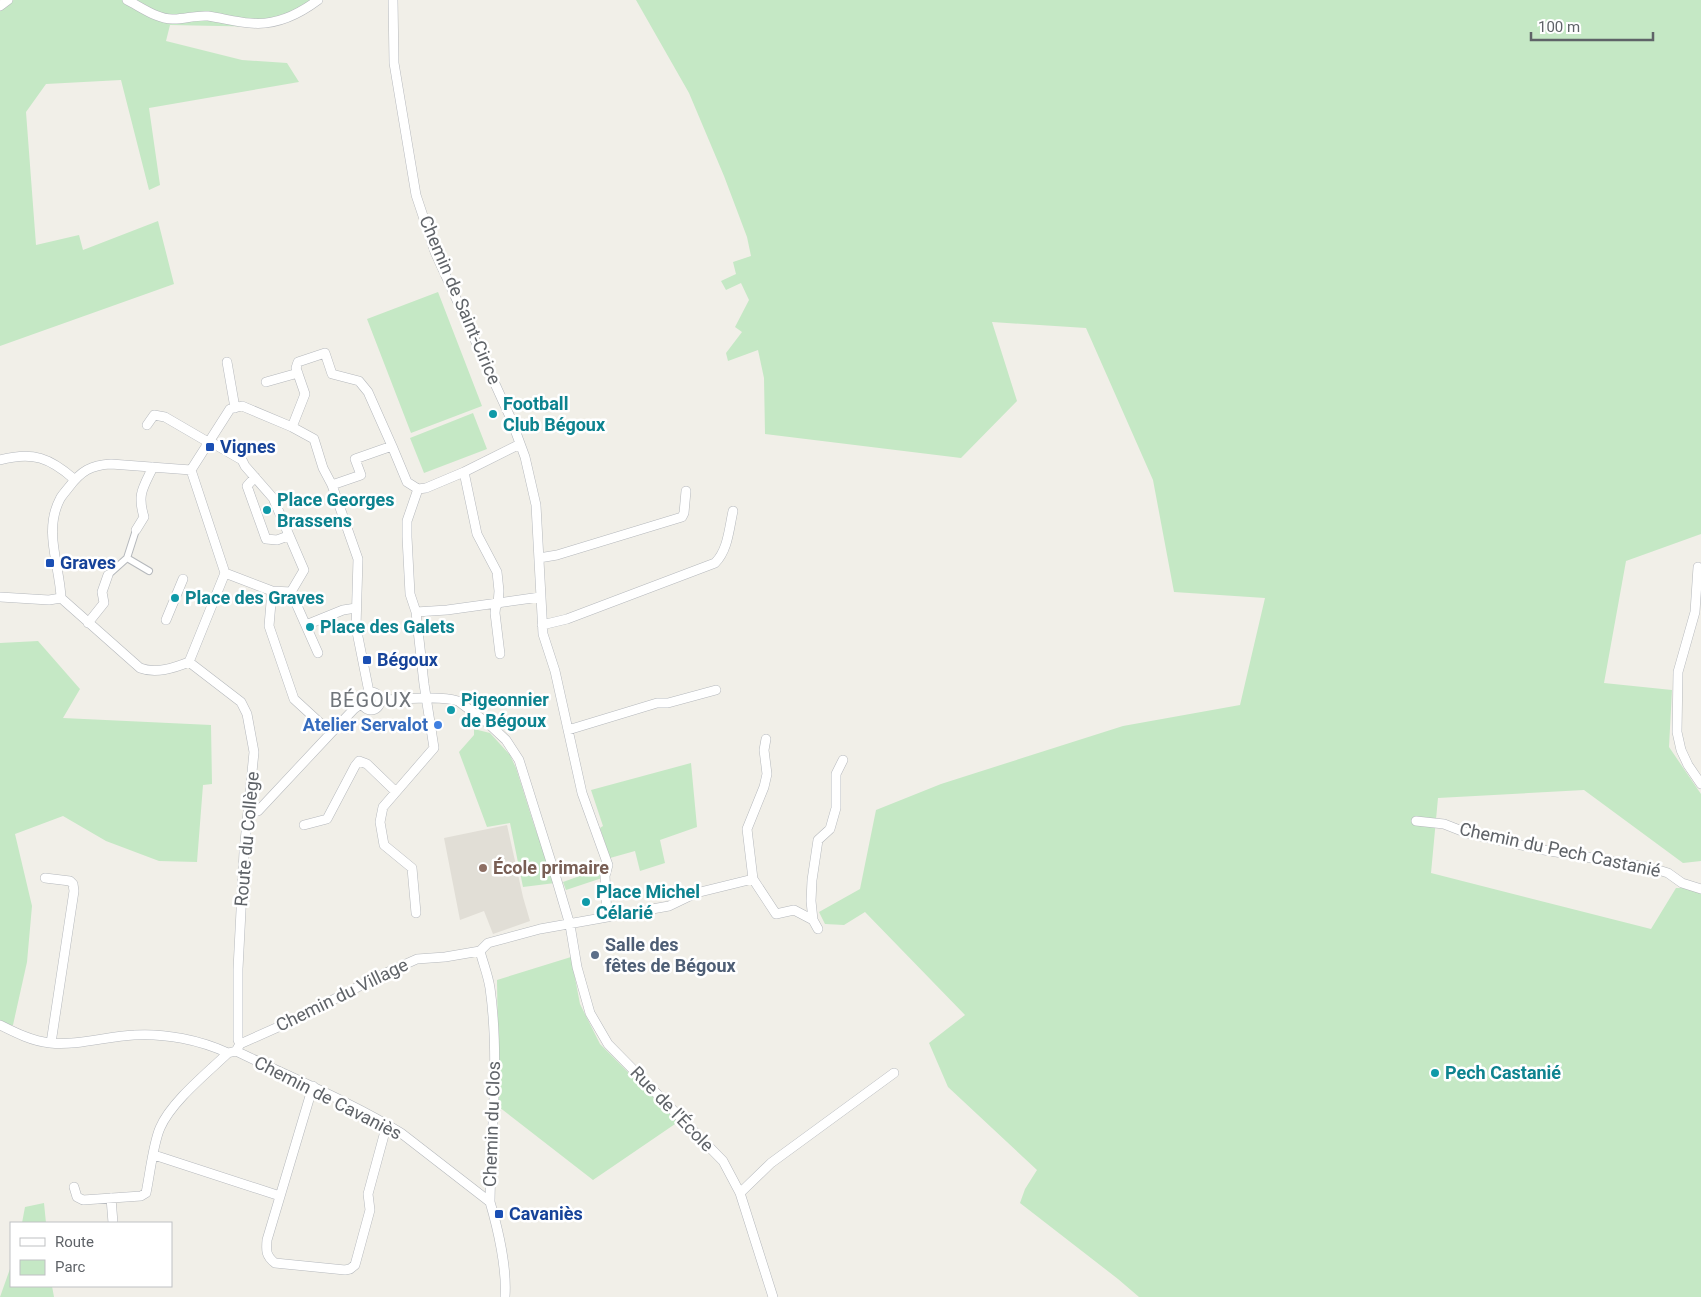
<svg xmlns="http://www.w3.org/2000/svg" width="1701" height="1297" font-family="Roboto,sans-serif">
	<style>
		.education { fill: #e1ded6 }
		.green { fill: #c5e8c5 }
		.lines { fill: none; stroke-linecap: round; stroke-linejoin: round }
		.pedestrian-casing { stroke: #b5b8bc; stroke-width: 8 }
		.minor-casing { stroke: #b5b8bc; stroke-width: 10 }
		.pedestrian { stroke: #fff; stroke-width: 6 }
		.minor { stroke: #fff; stroke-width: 9 }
		.culture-dot { fill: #0f9aa8; stroke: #fff; stroke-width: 2 }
		.transit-dot { fill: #1a4fb4; stroke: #fff; stroke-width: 2 }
		.shop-dot { fill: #3f7fe0; stroke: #fff; stroke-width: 2 }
		.education-dot { fill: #8d6e63; stroke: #fff; stroke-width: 2 }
		.service-dot { fill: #5c6f8a; stroke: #fff; stroke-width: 2 }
		.labels { text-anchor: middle; stroke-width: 5; stroke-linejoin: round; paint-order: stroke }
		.street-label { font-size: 18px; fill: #5f6368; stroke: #fff }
		.culture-label { font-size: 18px; font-weight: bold; fill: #0d838f; stroke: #fff; text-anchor: start }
		.transit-label { font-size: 18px; font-weight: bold; fill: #164399; stroke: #fff; text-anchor: start }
		.shop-label { font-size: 18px; font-weight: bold; fill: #366cbe; stroke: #fff; text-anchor: end }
		.education-label { font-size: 18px; font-weight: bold; fill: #785e54; stroke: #fff; text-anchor: start }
		.service-label { font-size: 18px; font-weight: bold; fill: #4e5e75; stroke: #fff; text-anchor: start }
		.quarter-label { font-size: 20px; letter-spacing: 1px; fill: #70757a; stroke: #fff }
	</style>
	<rect width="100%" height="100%" fill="#f1efe8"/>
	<path class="education" d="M507,825L523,897L530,921L493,934L484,911L460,920L444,838Z"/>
	<path class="green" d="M0,0H315L266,27L170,25L166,41L242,60L287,63L299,82L149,108L160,185L149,190L121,80L46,84L26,112L36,245L79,235L83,250L158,221L174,284L0,346Z
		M636,0H1701V534L1626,561L1604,683L1672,690L1669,747L1701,794V861L1683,863L1584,790L1438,798L1431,873L1651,929L1676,888H1701V1297H1139L1118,1279L1020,1203L1025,1189L1037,1170L948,1087L929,1043L965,1015L865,912L844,925L825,924L819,912L860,889L876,810L941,784L1123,726L1240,705L1265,598L1174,592L1153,480L1086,328L992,322L1017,401L961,458L765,434L764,378L758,350L728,361L726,353L742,332L735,327L749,300L741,283L726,290L721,281L736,274L733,262L751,256L747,237L724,176L689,93Z
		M438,292L482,406L411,433L367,319Z
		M473,413L487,449L424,473L410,438Z
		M38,641L80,689L63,718L211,725L212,784L203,785L197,862L159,861L106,841L63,816L15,834L32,906L27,962L13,1025L0,1028V643Z
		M474,729L490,733L510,755L516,768L534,825L555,883L523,887L510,823L487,827L459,752L474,735Z
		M691,763L697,827L660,840L665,863L640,871L635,851L610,858L600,828L603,826L591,790Z
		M599,869L602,878L566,890L563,882Z
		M571,957L580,1004L600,1044L678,1122L593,1180L499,1107L497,980Z
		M44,1203L46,1223H22L25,1207Z
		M11,1266V1286H52L54,1297H0Z"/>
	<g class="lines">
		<g class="pedestrian-casing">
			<path id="pedestrian" d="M127,558L149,571
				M108,575L127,558L136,530"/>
		</g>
		<g class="minor-casing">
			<path id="minor" d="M127,0C141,7 158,20 174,19C185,19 196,15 208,16C222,18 236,22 250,23C276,26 298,15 318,0
				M393,0L394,63L416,195L435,252L511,419L525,457L536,505L543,634L555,671L582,793L608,865L605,876L607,917
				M0,6L8,0
				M227,362L235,408
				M266,382L298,373
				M147,425L154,415L165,417L208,442
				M292,427L305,394L296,368L298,362L325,353L332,374L359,381L368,392L392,446L355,459L361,475L332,485
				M209,441L242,460L245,466L273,498L304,570L291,592L272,591
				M392,446L407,482L418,489L407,521V537L410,594L416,612L424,684L434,748L383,807L380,822L384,845L412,868L416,913
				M0,460C33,451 50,458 74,479
				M111,464L191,470L225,573L189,662C174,668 156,674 140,668L61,598C60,566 43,531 60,499C62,495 66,491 69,487C81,471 91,465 111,464Z
				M191,470L230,409L242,406L292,427L314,439L323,468L332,485L358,559L356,627L369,692
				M464,472L477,534L497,572L499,591L498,604
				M255,477L247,486L266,539L277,540L288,536
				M418,489L426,488L464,472L520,444
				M136,530L144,517C137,494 143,488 153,467
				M539,558L557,555L682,517L684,513L686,491
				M1698,567L1695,612L1678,672L1677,732L1681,750L1688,765L1701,784
				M225,573L272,591L269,626L294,699L331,733
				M291,592L318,653
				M0,597L49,600L61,598
				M496,604L495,613L500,654
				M416,612L447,610L540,597
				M166,620L183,579
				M88,623L104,603L102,592L108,575
				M306,625L343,610L356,608
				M542,625L567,619L715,563C728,550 729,529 733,511
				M189,662L241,702L247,714L254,752L244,852L238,969V1040L240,1044
				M362 701a9 9 0 1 1 18 0a9 9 0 1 1-18 0Z
				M380,700C403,700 436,695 458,701L490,725L506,740L519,760L557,881L570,925L577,967L590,1013L608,1044L723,1161L740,1193L773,1297
				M568,730L657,703H668L716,690
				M766,739L764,750L767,774L764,787L747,829L753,879L776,914L794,910L813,920
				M248,812L258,811L331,733L354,709L362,703
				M1416,821L1444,824L1467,833L1544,850L1652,868L1668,873L1682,883L1701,889
				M304,825L327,819L355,766L359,761L367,764L396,792
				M45,878L70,881L73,884L74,891L51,1043
				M818,929L813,920L811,901L812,880L818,840L830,829L836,808V774L843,760
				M480,951C483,963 488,975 490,988C500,1059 491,1131 490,1202C498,1229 507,1269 505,1297
				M0,1025C16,1033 32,1041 50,1043C77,1046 108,1036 134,1035C165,1033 200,1040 228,1053
				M236,1051L240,1044L294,1020L379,976L417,959L445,957L480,951L488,943L540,929L669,906L696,893L753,879
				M236,1051C291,1078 349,1101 401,1133L490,1202
				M313,1086L267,1240C266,1251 266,1256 275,1263L345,1270L350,1269L355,1265L370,1210L368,1194L387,1124
				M154,1155L280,1196
				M74,1187L77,1197L83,1200L141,1196L146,1193C150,1174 153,1144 160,1128C171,1102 207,1073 228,1053L236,1051
				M740,1193L771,1163L894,1073
				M111,1198L113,1223"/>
		</g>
		<use href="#pedestrian" class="pedestrian"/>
		<use href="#minor" class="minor"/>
	</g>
	<g class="culture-dot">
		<circle cx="493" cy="414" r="5"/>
		<circle cx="267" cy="510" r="5"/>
		<circle cx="175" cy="598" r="5"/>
		<circle cx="310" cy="627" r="5"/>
		<circle cx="451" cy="710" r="5"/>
		<circle cx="586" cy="902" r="5"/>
		<circle cx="1435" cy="1073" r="5"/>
	</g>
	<g class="transit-dot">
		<rect x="205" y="442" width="10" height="10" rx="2.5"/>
		<rect x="45" y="558" width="10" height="10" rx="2.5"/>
		<rect x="362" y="655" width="10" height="10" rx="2.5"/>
		<rect x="494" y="1209" width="10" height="10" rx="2.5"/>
	</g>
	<circle class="shop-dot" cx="438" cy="725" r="5"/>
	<circle class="education-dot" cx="483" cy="868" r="5"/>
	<circle class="service-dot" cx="595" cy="955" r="5"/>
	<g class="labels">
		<g class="street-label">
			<text transform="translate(460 300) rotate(67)" y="6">Chemin de Saint-Cirice</text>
			<text transform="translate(247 839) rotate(-85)" y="6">Route du Collège</text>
			<text transform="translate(1560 850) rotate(12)" y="6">Chemin du Pech Castanié</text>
			<text transform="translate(342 995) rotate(-26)" y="6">Chemin du Village</text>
			<text transform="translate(328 1098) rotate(27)" y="6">Chemin de Cavaniès</text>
			<text transform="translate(672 1109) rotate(46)" y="6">Rue de l'École</text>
			<text transform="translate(492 1124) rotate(-88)" y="6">Chemin du Clos</text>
		</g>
		<g class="culture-label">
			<text x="503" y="410">Football<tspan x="503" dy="21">Club Bégoux</tspan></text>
			<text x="277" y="506">Place Georges<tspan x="277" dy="21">Brassens</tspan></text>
			<text x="185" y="604">Place des Graves</text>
			<text x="320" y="633">Place des Galets</text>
			<text x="461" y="706">Pigeonnier<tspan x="461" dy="21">de Bégoux</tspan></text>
			<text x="596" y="898">Place Michel<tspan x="596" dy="21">Célarié</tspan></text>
			<text x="1445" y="1079">Pech Castanié</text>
		</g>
		<g class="transit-label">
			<text x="220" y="453">Vignes</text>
			<text x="60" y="569">Graves</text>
			<text x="377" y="666">Bégoux</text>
			<text x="509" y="1220">Cavaniès</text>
		</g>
		<g class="shop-label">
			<text x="428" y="731">Atelier Servalot</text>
		</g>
		<g class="education-label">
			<text x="493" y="874">École primaire</text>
		</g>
		<g class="service-label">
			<text x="605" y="951">Salle des<tspan x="605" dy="21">fêtes de Bégoux</tspan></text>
		</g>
		<g class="quarter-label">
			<text x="371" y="707">BÉGOUX</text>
		</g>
	</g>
	<rect x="10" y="1222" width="162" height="65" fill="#ffffff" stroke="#bfc1c3"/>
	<rect x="20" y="1238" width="25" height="8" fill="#ffffff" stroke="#bfc1c3"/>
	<text x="55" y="1247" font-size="15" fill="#5f6368">Route</text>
	<rect x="20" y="1260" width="25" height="15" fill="#c5e8c5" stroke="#bfc1c3"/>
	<text x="55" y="1272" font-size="15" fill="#5f6368">Parc</text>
	<path d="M1531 32v8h122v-8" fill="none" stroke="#5f6368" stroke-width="2.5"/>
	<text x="1538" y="32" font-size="15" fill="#5f6368" stroke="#ffffff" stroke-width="4" paint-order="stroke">100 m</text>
</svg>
